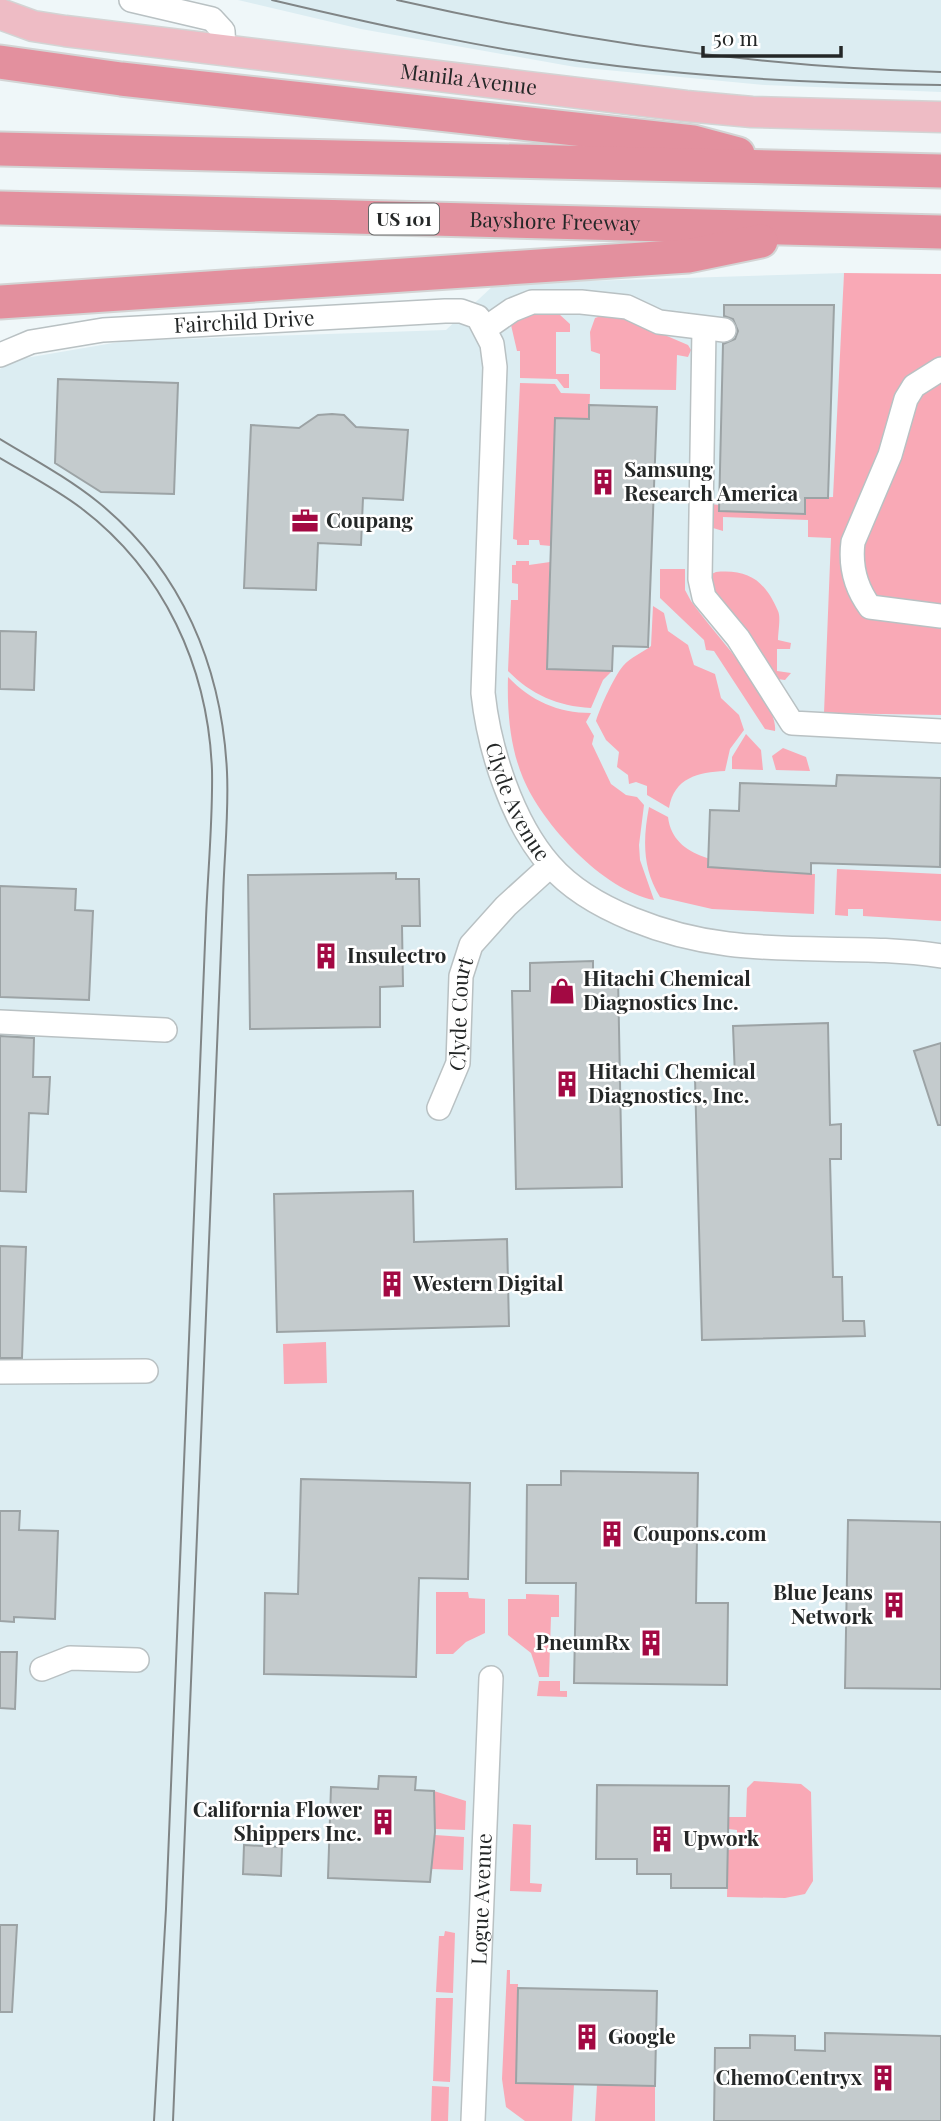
<svg xmlns="http://www.w3.org/2000/svg" width="941" height="2121" font-family="'Playfair Display',serif">
	<style>
		.built { fill: #dcedf2 }
		.green { fill: #f9a9b6 }
		.building { fill: #c4cbcd; stroke: #9ca3a5; stroke-width: 2 }
		.lines { fill: none; stroke-linecap: round; stroke-linejoin: round }
		.minor-casing { stroke: #b9c1c3; stroke-width: 26 }
		.major-casing { stroke: #d3d4d4; stroke-width: 33 }
		.highway-casing { stroke: #d3d4d4; stroke-width: 37 }
		.minor { stroke: #fff; stroke-width: 23 }
		.major { stroke: #eebcc5; stroke-width: 30 }
		.highway { stroke: #e3909e; stroke-width: 33 }
		.tram { stroke: #808586; stroke-width: 2 }
		.labels { text-anchor: middle; stroke-width: 5; stroke-linejoin: round; paint-order: stroke }
		.shield { fill: #fff; stroke: #666868; stroke-width: 2 }
		.shield-label { font-size: 19px; font-weight: bold; fill: #242727 }
		.street-label { font-size: 21px; fill: #242727; stroke: #fff }
		.poi-label { font-size: 21px; font-weight: bold; fill: #242727; stroke: #fff; text-anchor: start }
	</style>
	<rect width="100%" height="100%" fill="#eff7f9"/>
	<path class="built" d="M238,0H941V92L765,85L575,67L361,29Z
		M844,273L830,701L941,712V2121H0V369L8,361L125,341L446,330L495,284Z"/>
	<path class="green" d="M844,273L941,274V715L824,713L831,538L808,537V520L723,517V531L713,528L709,522L710,504L719,505V511L805,513V498L833,497Z
		M533,313L559,314L570,324V332H556V374H569V388H564L557,379L520,378V351H517L511,325L514,318Z
		M607,314L625,318L688,345L691,350L688,357L677,355L676,390L600,389V354L591,351L590,332L595,318Z
		M520,383L555,384L561,393L590,394L589,419L555,418L551,546L540,545L539,540H529V545H517V540L513,539Z
		M516,561H529V565L550,562L547,669L612,671L603,680L591,708C557,706 532,695 508,671L511,600H518V584L512,583V565H516Z
		M660,569H685V590L691,601C710,629 779,701 775,731L765,729L714,651L706,650L704,640L660,598Z
		M716,572C749,569 765,581 778,611C781,617 778,632 778,640L791,643L790,649H777V671L791,673L785,680L777,679L710,595L707,576Z
		M653,606L664,613L668,631L688,645L694,665L715,674L721,698L739,715L744,730L730,749L725,771C698,772 674,778 669,808L647,795V786L636,782L629,784L628,775L617,767L619,752L606,740L596,721C601,705 614,677 623,666C631,657 642,653 651,646Z
		M508,677C531,701 558,713 591,713L586,722L594,736L592,744L611,784L626,795L637,797L644,805L639,845L640,860L654,900C603,890 542,824 523,778C510,747 507,711 508,677Z
		M746,734L761,750L763,770L732,769V757Z
		M783,748L806,757L810,771L776,770L772,756Z
		M649,807L668,817C674,866 740,863 778,869L780,873L815,874L814,914L712,909L660,897C642,868 643,839 649,807Z
		M837,869L941,874V921L863,916V909H848V916L835,915Z
		M326,1342L327,1383L284,1384L283,1344Z
		M436,1592H468L469,1598L485,1599V1633L466,1642L453,1654H436Z
		M526,1594L559,1595V1617H551L549,1677H539L531,1653L508,1635V1599H526Z
		M539,1681H560V1691H567V1697L537,1696Z
		M754,1781L801,1784L811,1792L813,1881L805,1894L785,1898L727,1897L728,1850L737,1849V1830L728,1829V1817H746L747,1788Z
		M434,1791L466,1801L465,1830L435,1829Z
		M513,1824L531,1825L530,1883L542,1884L541,1892L510,1891Z
		M435,1835L464,1837L463,1870L431,1869Z
		M445,1931L455,1933L453,1993L436,1992L439,1936H444Z
		M507,1970H510V1984H518L516,2083L574,2084L572,2121H525L506,2107L502,2079Z
		M436,1998H453L450,2082L433,2081Z
		M597,2085L655,2086V2121H595Z
		M432,2086L449,2087L448,2121H431Z"/>
	<path class="building" d="M724,305H834L828,498H805V514L719,511L723,344L735,339L738,331L733,319L724,316Z
		M58,379L178,383L174,494L101,492L55,463Z
		M589,405L657,407L648,647L613,646L612,671L547,669L555,418L589,419Z
		M332,414L344,415L356,427L408,430L403,500L363,498L361,545L318,543L316,590L244,588L251,425L299,428L318,415Z
		M0,631L36,632L34,690L0,689Z
		M837,775L941,778L940,867L811,863V874L708,867L710,810L739,811L740,783L836,786Z
		M396,873V879H419L420,926H402L403,986L380,987V1027L250,1029L248,875Z
		M0,886L76,889L75,910L93,911L89,1000L0,997Z
		M593,961V977L618,976L622,1187L516,1189L512,991H530V963Z
		M828,1023L830,1125L841,1124V1159H830L833,1277H842L843,1321H864L865,1336L702,1340L695,1078L735,1077L733,1026Z
		M0,1036L34,1038L33,1077H50L48,1114L29,1113L26,1192L0,1191Z
		M941,1043V1125H938L914,1051Z
		M413,1191L414,1242L507,1239L509,1326L277,1332L274,1194Z
		M0,1246L26,1247L22,1358H0Z
		M561,1471L698,1473L696,1603H728L727,1685L574,1683L576,1583H526L527,1485H561Z
		M301,1479L470,1483L468,1579L419,1578L416,1677L264,1674L265,1593L298,1594Z
		M0,1511H20L19,1530L58,1531L55,1619L14,1617V1622L0,1621Z
		M848,1520L941,1522V1689L845,1688Z
		M0,1652H17L15,1709L0,1708Z
		M379,1776L416,1777L415,1790L434,1791L435,1832L430,1882L328,1878L331,1787L378,1789Z
		M597,1785L729,1786L727,1888H671V1874H637V1859H596Z
		M244,1845L282,1847L281,1876L243,1874Z
		M0,1925H17L12,2012H0Z
		M518,1988L657,1991L655,2086L516,2083Z
		M825,2033L941,2036V2121H714L715,2048H750V2035L795,2036V2050L825,2051Z"/>
	<g class="lines">
		<g class="minor-casing">
			<g id="minor">
				<path d="M131,0L212,19L223,31L224,49"/>
				<path d="M486,328L512,310L532,302H581L627,307L659,322L724,330"/>
				<path d="M704,329L700,579L704,597L738,638L792,723L941,731"/>
				<path id="s1" d="M0,355L31,342L103,330L445,311H461L478,317L492,344L495,367L483,693C489,749 512,822 550,865C590,911 670,937 728,944C798,953 871,945 941,956"/>
				<path d="M941,369L914,386L906,399L890,455L853,542C850,566 855,587 870,607L941,616"/>
				<path d="M0,1022L165,1030"/>
				<path id="s2" d="M439,1108L458,1063L461,976L471,945L506,906L550,866"/>
				<path d="M0,1372L146,1371"/>
				<path d="M42,1669L70,1658L137,1660"/>
				<path id="s3" d="M473,2121L491,1678"/>
			</g>
		</g>
		<g class="major-casing">
			<g id="major">
				<path id="s4" d="M0,14L33,26L65,31L686,106L752,112L941,117"/>
			</g>
		</g>
		<g class="highway-casing">
			<g id="highway">
				<path d="M0,62L121,79L693,142L738,154"/>
				<path d="M0,149L941,171"/>
				<path id="s5" d="M0,208L941,232"/>
				<path d="M0,302L688,256L761,241"/>
			</g>
		</g>
		<use href="#minor" class="minor"/>
		<use href="#major" class="major"/>
		<use href="#highway" class="highway"/>
		<path class="tram" d="M272,0C386,27 501,52 617,66C725,79 833,84 941,85
			M397,0C577,41 756,67 941,72
			M0,439C33,459 68,478 98,502C182,570 222,667 227,772C229,814 224,857 223,900L173,2121
			M0,458C27,474 56,489 81,508C164,571 208,667 212,770C213,819 208,869 206,918L166,1909L154,2121"/>
	</g>
	<defs>
		<g id="building-bare" transform="scale(2.1)"><path d="M-4-6H4V6H1V3H-1V6H-4ZM-2.5-4.3h1.7v1.8h-1.7ZM.8-4.3h1.7v1.8H.8ZM-2.5-1h1.7V.8h-1.7ZM.8-1h1.7V.8H.8Z" fill="#a30943" stroke="#fff" stroke-width="2.5" paint-order="stroke"/></g>
		<g id="office-bare" transform="scale(2.1)"><path d="M-6-3h4V-5.5h4V-3h4V5H-6ZM-1-4.5V-3h2v-1.5ZM-6 0V1H6V0Z" fill="#a30943" stroke="#fff" stroke-width="2.5" paint-order="stroke"/></g>
		<g id="shop-bare" transform="scale(2.1)"><path d="M-5-2.5h2.3a2.7 3.5 0 0 1 5.4 0H5L5.5 6h-11ZM-1.5-2.5h3a1.5 2.3 0 0 0-3 0Z" fill="#a30943" stroke="#fff" stroke-width="2.5" paint-order="stroke"/></g>
	</defs>
	<g fill-rule="evenodd">
		<use href="#building-bare" x="603" y="482"/>
		<use href="#office-bare" x="305" y="521"/>
		<use href="#building-bare" x="326" y="956"/>
		<use href="#shop-bare" x="562" y="991"/>
		<use href="#building-bare" x="567" y="1084"/>
		<use href="#building-bare" x="392" y="1284"/>
		<use href="#building-bare" x="612" y="1534"/>
		<use href="#building-bare" x="894" y="1605"/>
		<use href="#building-bare" x="651" y="1643"/>
		<use href="#building-bare" x="383" y="1822"/>
		<use href="#building-bare" x="662" y="1839"/>
		<use href="#building-bare" x="587" y="2037"/>
		<use href="#building-bare" x="883" y="2078"/>
	</g>
	<g class="labels">
		<rect class="shield" x="369" y="203.5" width="70" height="31" rx="5"/>
		<g class="shield-label">
			<text x="404" y="226">US 101</text>
		</g>
		<g class="street-label">
			<text dy="7" stroke="none"><textPath href="#s4" startOffset="474">Manila Avenue</textPath></text>
			<text dy="7" stroke="none"><textPath href="#s5" startOffset="555">Bayshore Freeway</textPath></text>
			<text dy="7" stroke="none"><textPath href="#s1" startOffset="248">Fairchild Drive</textPath></text>
			<text dy="7" stroke="none"><textPath href="#s1" startOffset="978">Clyde Avenue</textPath></text>
			<text dy="7" stroke="none"><textPath href="#s2" startOffset="98">Clyde Court</textPath></text>
			<text dy="7" stroke="none"><textPath href="#s3" startOffset="222">Logue Avenue</textPath></text>
		</g>
		<g class="poi-label">
			<text x="624" y="477">Samsung<tspan x="624" dy="24">Research America</tspan></text>
			<text x="326" y="528">Coupang</text>
			<text x="347" y="963">Insulectro</text>
			<text x="583" y="986">Hitachi Chemical<tspan x="583" dy="24">Diagnostics Inc.</tspan></text>
			<text x="588" y="1079">Hitachi Chemical<tspan x="588" dy="24">Diagnostics, Inc.</tspan></text>
			<text x="413" y="1291">Western Digital</text>
			<text x="633" y="1541">Coupons.com</text>
			<text x="873" y="1600" text-anchor="end">Blue Jeans<tspan x="873" dy="24">Network</tspan></text>
			<text x="630" y="1650" text-anchor="end">PneumRx</text>
			<text x="362" y="1817" text-anchor="end">California Flower<tspan x="362" dy="24">Shippers Inc.</tspan></text>
			<text x="683" y="1846">Upwork</text>
			<text x="608" y="2044">Google</text>
			<text x="862" y="2085" text-anchor="end">ChemoCentryx</text>
		</g>
	</g>
	<path d="M703 46v10h138v-10" fill="none" stroke="#242727" stroke-width="3.5"/>
	<text x="713" y="46" font-size="21" fill="#242727" stroke="#ffffff" stroke-width="5" paint-order="stroke">50 m</text>
</svg>
